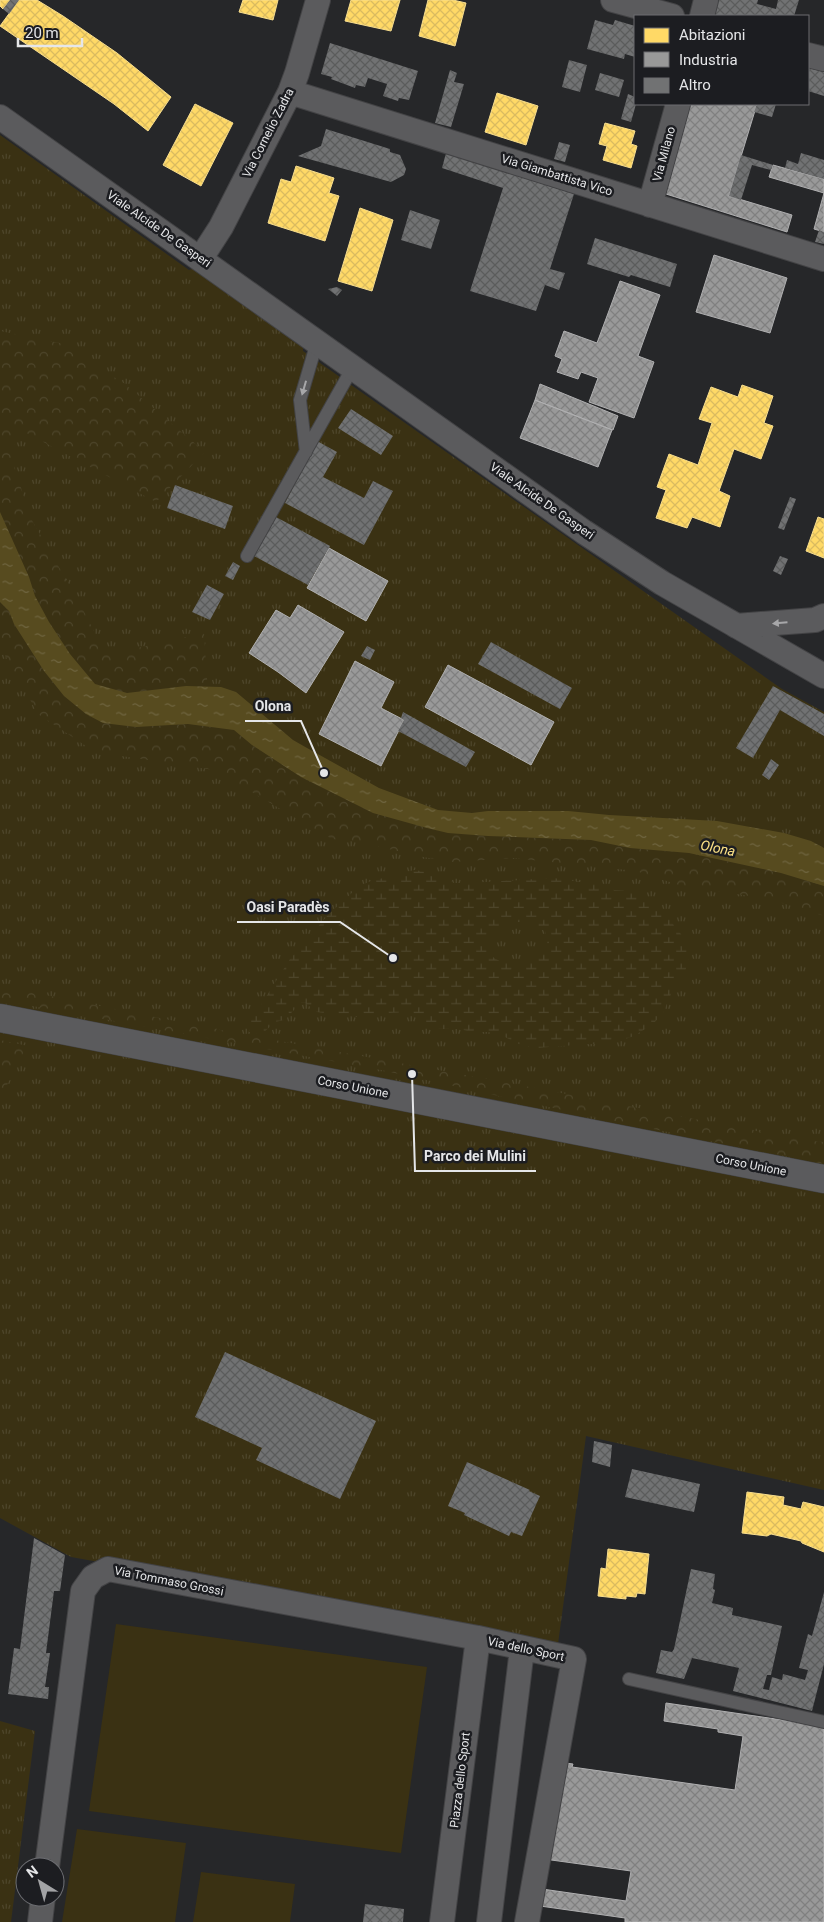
<svg xmlns="http://www.w3.org/2000/svg" width="824" height="1922" font-family="Roboto,sans-serif">
	<style>
		.grass { fill: url(#grass-tufts) }
		.forest { fill: url(#forest-crowns) }
		.wetland { fill: url(#wetland-marsh); fill-rule: evenodd }
		.garden { fill: #3a3113 }
		.water { fill: url(#water-ripples) }
		.homes { fill: url(#homes-cross-hatch); stroke: #f7dd8d }
		.industry { fill: url(#industry-cross-hatch); stroke: #b0b0b1 }
		.building { fill: url(#building-cross-hatch) }
		.lines { fill: none; stroke-linecap: round; stroke-linejoin: round }
		.service-casing { stroke: #434345; stroke-width: 14 }
		.minor-casing { stroke: #434345; stroke-width: 26 }
		.tertiary-casing { stroke: #434345; stroke-width: 29 }
		.service { stroke: #5b5b5d; stroke-width: 12 }
		.minor { stroke: #5b5b5d; stroke-width: 24 }
		.tertiary { stroke: #5b5b5d; stroke-width: 28 }
		.oneway { fill: #a7a7a9 }
		.labels { text-anchor: middle; stroke-width: 5; stroke-linejoin: round; paint-order: stroke }
		.street-label { font-size: 12px; fill: #e5e6e8; stroke: #1c1d21 }
		.water-label { font-size: 14px; font-style: italic; fill: #fde286; stroke: #1c1d21 }
		.leader { fill: none; stroke: #e5e6e8; stroke-width: 2 }
		.callout-dot { fill: #e5e6e8; stroke: #1c1d21; stroke-width: 2 }
		.callout-label { font-size: 14px; text-anchor: middle; font-weight: bold; fill: #e5e6e8; stroke: #1c1d21; stroke-width: 5; stroke-linejoin: round; paint-order: stroke }
	</style>
	<defs>
		<pattern id="grass-tufts" width="24" height="20" patternUnits="userSpaceOnUse" patternTransform="scale(1.25)"><rect width="24" height="20" fill="#3a3113"/><path d="M3 7l-1-3M5 7V3M7 7l1-3M15 17l-1-3M17 17v-4M19 17l1-3" fill="none" stroke="#4d452a"/></pattern>
		<pattern id="forest-crowns" width="20" height="18" patternUnits="userSpaceOnUse" patternTransform="scale(1.25)"><rect width="20" height="18" fill="#3a3113"/><path d="M2 6a3 3 0 1 1 6 0M12 15a3 3 0 1 1 6 0" fill="none" stroke="#4d452a"/></pattern>
		<pattern id="wetland-marsh" width="20" height="14" patternUnits="userSpaceOnUse" patternTransform="scale(1.25)"><rect width="20" height="14" fill="#3a3113"/><path d="M1 5h8M5 5V1M11 12h8M15 12V8" fill="none" stroke="#4d452a"/></pattern>
		<pattern id="water-ripples" width="26" height="14" patternUnits="userSpaceOnUse" patternTransform="scale(1.25)"><rect width="26" height="14" fill="#574b1f"/><path d="M2 4q2-2 4 0t4 0M15 11q2-2 4 0t4 0" fill="none" stroke="#6f6540"/></pattern>
		<pattern id="homes-cross-hatch" width="8" height="8" patternUnits="userSpaceOnUse" patternTransform="scale(1.25)"><rect width="8" height="8" fill="#ffd966"/><path d="M0 0l8 8M0 8l8-8" fill="none" stroke="#dabb60"/></pattern>
		<pattern id="industry-cross-hatch" width="8" height="8" patternUnits="userSpaceOnUse" patternTransform="scale(1.25)"><rect width="8" height="8" fill="#999"/><path d="M0 0l8 8M0 8l8-8" fill="none" stroke="#808080"/></pattern>
		<pattern id="building-cross-hatch" width="8" height="8" patternUnits="userSpaceOnUse" patternTransform="scale(1.25)"><rect width="8" height="8" fill="#717273"/><path d="M0 0l8 8M0 8l8-8" fill="none" stroke="#5b5c5c"/></pattern>
	</defs>
	<rect width="100%" height="100%" fill="#262729"/>
	<path class="grass" d="M0,135L189,270L195,268L303,347V351L782,689L824,712V1490L586,1436L558,1644L71,1557L0,1518Z
		M0,1721L35,1731L11,1922H0Z"/>
	<path class="forest" d="M0,331L60,343L125,384L205,452L156,502L19,429L11,455L30,517L78,600L106,655L204,633L208,693L101,694L48,631L0,532Z
		M0,602L9,611L44,671L64,696L86,714L103,723L136,727L188,724L227,729L238,732L252,745L301,777L346,801L427,828L488,836L591,840L630,848L689,853L781,873L824,886V916L769,899L679,885L636,871L513,858L453,862L423,857L359,842L332,839L214,770L95,752L38,714L0,646Z
		M0,986L220,1030L546,1090L802,1140L824,1142V1164L590,1116L381,1070L0,1000Z
		M0,1040L28,1046L0,1098Z"/>
	<path class="wetland" d="M414,870L433,873L454,883H468L553,878L602,885L614,890L629,891L641,895L650,904L670,920L687,942L689,957L684,975L674,987L663,1013L653,1024L634,1036L607,1045L590,1044L535,1048L519,1044L503,1036L488,1032H471L460,1029H435L426,1025L420,1017L411,1012L386,1013L358,1017L317,1012L305,1003H301L284,1020L275,1022L262,1034L249,1032L250,1022L290,959L328,915L355,890L368,882ZM512,922H526L545,931C560,967 501,970 490,954C487,949 488,944 488,939L502,924Z"/>
	<path class="garden" d="M116,1624L427,1667L401,1853L89,1811Z
		M77,1829L186,1843L175,1922H62Z
		M201,1872L295,1884L290,1922H193Z"/>
	<path class="water" d="M0,512L29,577L35,596L49,622L70,654L95,684L127,693L186,686L221,687L236,692L293,740L307,748L379,788L438,810L472,813L488,811H568L609,815L717,821L784,833L811,841L824,848V886L781,873L689,853L630,848L591,840L488,836L448,833L427,828L373,813L301,777L252,745L234,730L188,724L136,727L103,723L86,714L64,696L44,671L14,624L9,611L0,602Z"/>
	<path class="homes" d="M0,0H10L3,9L0,6Z
		M19,0H37L63,16L117,53L171,97L148,131L114,104L0,26Z
		M243,0H278L273,20L239,12Z
		M351,0H400L391,31L345,21Z
		M428,0H453L466,3L455,46L419,36Z
		M497,93L538,106L526,145L485,132Z
		M195,104L233,123L201,186L163,165Z
		M605,123L635,131L631,144L637,146L631,168L603,160L607,146L599,144Z
		M296,166L334,178L329,193L339,196L325,241L268,223L281,179L291,182Z
		M360,208L393,220L372,291L338,281Z
		M742,385L773,396L764,423L773,426L761,459L734,449L719,491L730,496L720,527L692,517L687,528L656,518L666,490L657,487L669,454L698,465L712,423L699,419L711,387L738,397Z
		M818,517L824,519V558L806,551Z
		M747,1492L784,1497L783,1505L801,1509L803,1502L824,1507V1552L802,1543L801,1541L771,1534L767,1536L742,1533Z
		M608,1549L649,1554L645,1594L637,1593L636,1597L626,1596V1599L598,1596L601,1568L606,1569Z"/>
	<path class="industry" d="M691,104H757L729,196L792,215L787,232L666,194Z
		M773,165L824,179V193L769,177Z
		M824,193V232L814,229Z
		M714,255L787,278L770,333L696,312Z
		M620,281L660,295L638,356L654,362L634,418L589,402L598,378L581,372L578,379L557,372L562,359L555,356L564,331L597,343Z
		M540,384L618,416L613,430L535,400Z
		M535,400L612,430L598,467L520,438Z
		M329,548L388,581L366,621L307,588Z
		M298,605L344,632L306,693L278,672L249,653L276,610L290,618Z
		M355,661L394,682L381,708L404,720L381,766L319,734Z
		M448,665L554,722L531,765L425,707Z
		M666,1703L824,1726V1922H625V1918L540,1906L542,1889L626,1901L631,1871L544,1859L558,1762L573,1764L572,1767L735,1790L743,1736L718,1732V1729L664,1721Z"/>
	<path class="building" d="M10,0H19L9,14L3,9Z
		M717,0H758L757,4L776,9L778,0H799L794,16H720L713,14Z
		M595,20L613,25L615,20L635,26V57L625,54L624,59L587,49Z
		M330,43L418,71L409,100L399,98L398,101L383,96L387,84L368,78L365,87L356,85L355,88L331,79L332,77L321,74Z
		M569,60L587,65L580,92L562,87Z
		M808,68L824,72V96L808,91Z
		M450,70L457,73L454,82L464,84L451,127L435,123Z
		M600,73L624,80L619,97L595,90Z
		M628,94L635,97L636,104L631,122L621,119Z
		M757,104H776L772,117L754,112Z
		M326,129L390,149V152L400,155L406,169L404,175L391,182L298,156L321,146Z
		M559,142L570,145L565,162L554,159Z
		M446,153L574,194L550,269L565,273L559,290L545,285L536,311L470,291L503,188L442,168Z
		M801,153L824,160V179L785,168L787,160L798,164Z
		M741,155L773,165L771,170L752,165L741,200L729,196Z
		M410,210L440,220L431,249L401,240Z
		M819,230L824,232V244L815,242Z
		M595,238L677,264L670,287L631,275L629,277L587,264Z
		M337,287L342,290L337,296L328,289Z
		M351,409L393,436L381,455L338,428Z
		M317,441L337,452L323,477L364,498L373,481L393,491L364,545L285,503Z
		M175,485L233,506L225,529L167,508Z
		M790,497L796,499L784,530L778,528Z
		M276,517L330,546L308,585L254,556Z
		M780,556L788,559L781,575L773,571Z
		M233,562L240,566L233,580L225,576Z
		M207,585L224,594L210,620L192,612Z
		M491,642L572,688L560,709L478,664Z
		M367,646L375,650L370,660L361,656Z
		M773,686L824,714V736L780,710L753,758L736,748Z
		M403,712L475,752L466,767L398,731L404,720L401,718Z
		M771,759L779,765L769,780L762,775Z
		M225,1352L376,1421L340,1499L256,1460L262,1448L195,1417Z
		M594,1441L612,1445L610,1467L592,1462Z
		M467,1462L530,1490L529,1491L540,1496L522,1536L511,1532L509,1536L464,1515L465,1513L448,1506Z
		M632,1469L700,1484L694,1512L625,1497Z
		M34,1538L65,1555L60,1591H54L46,1653H50L45,1687H49L48,1699L8,1694L14,1648L20,1649Z
		M691,1569L715,1574L713,1589L715,1590L712,1603L733,1608L732,1615L782,1626L771,1675H767L763,1689L769,1690L772,1677L782,1680L783,1674L805,1680L808,1670L799,1668L808,1634L812,1636L824,1592V1664L812,1711L733,1691L739,1668L692,1658L684,1679L656,1673L661,1650L672,1652L674,1649Z
		M365,1904L404,1909L403,1922H363Z"/>
	<g class="lines">
		<g class="service-casing">
			<path id="service" d="M306,452L300,400L317,342
				M247,556L353,367
				M629,1679L824,1722"/>
		</g>
		<g class="minor-casing">
			<path id="minor" d="M613,0L672,16
				M702,16L706,0
				M808,55L824,59
				M290,92L824,259
				M0,117L584,532L662,583L824,676
				M650,205L678,104
				M201,258L221,227L290,92L297,73L318,0
				M736,626L815,620L824,616
				M47,1867L83,1591L93,1577L108,1569L478,1638L574,1659L527,1922
				M40,1922L43,1897
				M442,1922L478,1638
				M489,1922L522,1649"/>
		</g>
		<g class="tertiary-casing">
			<path id="tertiary" d="M0,1018L824,1179"/>
		</g>
		<use href="#service" class="service"/>
		<use href="#minor" class="minor"/>
		<use href="#tertiary" class="tertiary"/>
	</g>
	<defs><path id="oneway-solid" d="M-6-.8H1V-3.2L6.5 0L1 3.2V.8H-6Z" transform="scale(1.25)"/></defs>
	<g class="oneway">
		<use href="#oneway-solid" transform="translate(304 388) rotate(106)"/>
		<use href="#oneway-solid" transform="translate(780 623) rotate(175)"/>
	</g>
	<g class="labels">
		<g class="street-label">
			<text transform="translate(268 133) rotate(-63)" y="4">Via Cornelio Zadra</text>
			<text transform="translate(664 154) rotate(-75)" y="4">Via Milano</text>
			<text transform="translate(557 175) rotate(17)" y="4">Via Giambattista Vico</text>
			<text transform="translate(159 229) rotate(35)" y="4">Viale Alcide De Gasperi</text>
			<text transform="translate(542 501) rotate(35)" y="4">Viale Alcide De Gasperi</text>
			<text transform="translate(353 1087) rotate(11)" y="4">Corso Unione</text>
			<text transform="translate(751 1165) rotate(11)" y="4">Corso Unione</text>
			<text transform="translate(169 1581) rotate(11)" y="4">Via Tommaso Grossi</text>
			<text transform="translate(526 1649) rotate(12)" y="4">Via dello Sport</text>
			<text transform="translate(460 1780) rotate(-83)" y="4">Piazza dello Sport</text>
		</g>
		<g class="water-label">
			<text transform="translate(718 848) rotate(11)" y="5">Olona</text>
		</g>
	</g>
	<path class="leader" d="M324 773L301 721H245M393 958L340 922H237M412 1074L415 1171H536"/>
	<g class="callout-dot">
		<circle cx="324" cy="773" r="5"/>
		<circle cx="393" cy="958" r="5"/>
		<circle cx="412" cy="1074" r="5"/>
	</g>
	<g class="callout-label">
		<text x="273" y="711">Olona</text>
		<text x="288" y="912">Oasi Paradès</text>
		<text x="475" y="1161">Parco dei Mulini</text>
	</g>
	<rect x="634" y="15" width="175" height="90" fill="#1c1d21" stroke="#6c6d71"/>
	<rect x="644" y="28" width="25" height="15" fill="#ffd966" stroke="#6c6d71"/>
	<text x="679" y="40" font-size="15" fill="#e5e6e8">Abitazioni</text>
	<rect x="644" y="52" width="25" height="15" fill="#999999" stroke="#6c6d71"/>
	<text x="679" y="65" font-size="15" fill="#e5e6e8">Industria</text>
	<rect x="644" y="78" width="25" height="15" fill="#717273" stroke="#6c6d71"/>
	<text x="679" y="90" font-size="15" fill="#e5e6e8">Altro</text>
	<g transform="translate(40 1882) rotate(323)"><circle r="24" fill="#1c1d21" stroke="#6c6d71"/>
	<path d="M0-4L9 19L0 12L-9 19Z" fill="#a2a3a5"/>
	<text y="-8" font-size="14" font-weight="bold" text-anchor="middle" fill="#e5e6e8">N</text>
	</g>
	<path d="M18 38v8h64v-8" fill="none" stroke="#e5e6e8" stroke-width="2.5"/>
	<text x="25" y="38" font-size="15" fill="#e5e6e8" stroke="#1c1d21" stroke-width="4" paint-order="stroke">20 m</text>
</svg>
